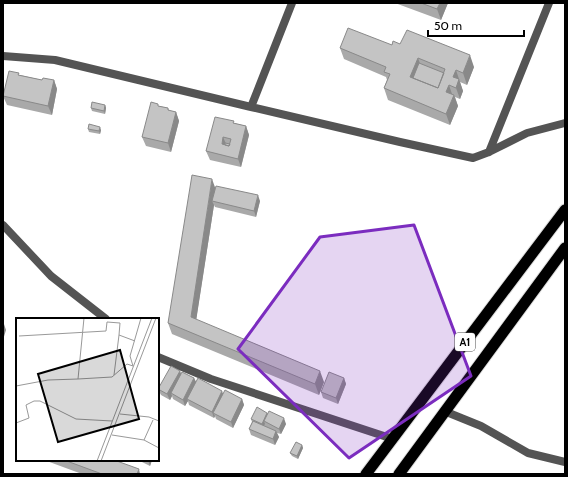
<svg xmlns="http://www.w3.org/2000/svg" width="568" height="477" font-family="Cabin,sans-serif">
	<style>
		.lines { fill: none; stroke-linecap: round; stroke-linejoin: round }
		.trunk-casing { stroke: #dbdbdb; stroke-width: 13 }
		.minor { stroke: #545454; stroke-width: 8 }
		.trunk { stroke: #000; stroke-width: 11 }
		.wall { fill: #a9a9a9 }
		.shaded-wall { fill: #898989 }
		.building { fill: #c4c4c4; stroke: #898989; fill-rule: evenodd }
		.marked { fill: #7b2cbf; fill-opacity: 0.2; stroke: #7b2cbf; stroke-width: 3; stroke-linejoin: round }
		.labels { text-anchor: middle; stroke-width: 3; stroke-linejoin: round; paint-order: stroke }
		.shield { fill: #fff; stroke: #4c4c4c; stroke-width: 1 }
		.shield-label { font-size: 11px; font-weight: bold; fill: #000 }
		.inset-road { fill: none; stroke: #999; stroke-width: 1 }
		.view { fill: #000; fill-opacity: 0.15; stroke: #000; stroke-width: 2 }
		.inset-edge { fill: none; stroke: #000; stroke-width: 2 }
	</style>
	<rect width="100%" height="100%" fill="#fff"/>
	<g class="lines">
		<g class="trunk-casing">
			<path id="trunk" d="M366,474L565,210
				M399,474L565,248"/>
		</g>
		<path class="minor" d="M3,56L55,60L251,107L292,3
			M251,107L400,142L473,158L489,152L527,133L565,123
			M489,152L549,3
			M3,225L51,276L106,319
			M158,357L211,379L393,439
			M444,411L481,426L528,453L565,462"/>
		<use href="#trunk" class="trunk"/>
	</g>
	<path class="wall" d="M395,3H448L441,20Z
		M400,44L474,67L467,85L460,82L463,91L460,99L455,97L458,106L450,125L388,100L384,88L387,80L386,77L344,59L340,48L392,45Z
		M20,75L42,80H54L57,89L52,115L7,105L3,96Z
		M105,105L106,108L105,114L92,111L91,108Z
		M159,106L168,108L169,111L176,112L179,121L171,152L146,146L142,137Z
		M234,123L246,126L249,135L241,167L210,160L206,151Z
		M88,129L101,130L100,134L89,132Z
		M216,188L260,201L256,217L215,207L214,205L196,320L324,382L319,395L172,334L168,323Z
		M180,371L181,374L194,378L196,382L223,393L242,399L244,405L233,428L216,419L215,416L214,418L189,405L188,401L185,406L173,399L172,396L170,400L161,395L158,389Z
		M344,378L346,384L338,404L323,398L321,392Z
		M268,413L286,424L281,434L277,433L279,437L275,445L251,435L249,429L252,422L251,419Z
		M302,445L303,448L298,459L292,456L290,453Z
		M44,460H114L140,474H82Z
		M138,460H152L150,466Z"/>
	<path class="shaded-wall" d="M440,3H448L441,20L437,9Z
		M470,55L474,67L467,85L463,73Z
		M418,58L422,69L416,84L410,77Z
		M456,70L463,91L460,99L456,88L453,77Z
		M54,80L57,89L52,115L48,106Z
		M449,85L453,97L446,92Z
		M454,95L458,106L450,125L446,114Z
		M105,105L106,108L105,114L104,111Z
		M176,112L179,121L171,152L168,143Z
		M246,126L249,135L241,167L238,159Z
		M100,127L101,130L100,134L99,131Z
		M223,137L227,146L222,144Z
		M212,179L216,190L212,201L214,205L195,328L191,317Z
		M258,195L260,201L256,217L254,211Z
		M3,321L6,330L3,340Z
		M180,371L182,377L171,393L172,396L170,400L167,394Z
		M320,371L324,382L319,395L315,384Z
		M194,378L197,384L187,399L188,401L185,406L183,400Z
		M344,378L346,384L338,404L336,398Z
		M222,391L224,397L213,413L215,416L214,418L212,412Z
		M242,399L244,405L233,428L231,422Z
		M267,413L264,421L265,424L263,427L262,424Z
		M284,418L286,424L281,434L279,429Z
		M276,431L279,437L275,445L273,439Z
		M302,445L303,448L298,459L297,456Z
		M148,460H152L150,466Z
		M139,469L140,474H137Z"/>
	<path class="building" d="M421,3H440L437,9Z
		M348,28L392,45L393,41L400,44L407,30L470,55L463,73L456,70L453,77L459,79L456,88L449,85L446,92L454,95L446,114L384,88L390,74L384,72L386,67L340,48ZM418,58L445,69L438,88L410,77Z
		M419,63L444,73L438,88L413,78Z
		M9,71L19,73L18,75L42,80L43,78L54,80L48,106L3,96Z
		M92,102L105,105L104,111L91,108Z
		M151,102L158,104V106L168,108V110L176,112L168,143L142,137Z
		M215,117L234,121L233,123L246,126L238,159L206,151ZM223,137L231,139L229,146L222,144Z
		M89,124L100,127L99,131L88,129Z
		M225,143L230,144L229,146L225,145Z
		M192,175L212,179L191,317L320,371L315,384L168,323Z
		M216,186L258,195L254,211L212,201Z
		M171,366L180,371L167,394L158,389Z
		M182,372L194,378L183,400L171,393Z
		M329,372L344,378L336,398L321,392Z
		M198,378L222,391L212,412L187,399Z
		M225,390L242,399L231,422L213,413Z
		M257,407L267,413L262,424L251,419Z
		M269,411L284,418L279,429L264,421Z
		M253,421L276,431L273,439L249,429Z
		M296,442L302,445L297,456L290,453Z
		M64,460H114L139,469L137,474H102Z"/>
	<path class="marked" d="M414,225L471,376L349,458L238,349L320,237Z"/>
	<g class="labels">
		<rect class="shield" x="455" y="333" width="20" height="18" rx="3"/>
		<g class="shield-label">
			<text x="465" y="346">A1</text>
		</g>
	</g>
	<g transform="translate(16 318)">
		<rect width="143" height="143" fill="#fff"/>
		<path class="inset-road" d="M3,18L90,13L91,4L104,5L103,17L119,23M98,57L103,17M62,61L96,59L111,46L117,48L114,38L125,0M0,68L32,62L62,61L68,0M104,96L133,99L143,103M0,105L13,100L10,87L18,83H24L60,101L96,103M96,117L128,122L143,130M128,122L137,102M81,143L136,0M85,143L140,0"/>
		<path class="view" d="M104,32L123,101L42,124L22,56Z"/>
		<rect width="143" height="143" class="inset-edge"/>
	</g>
	<rect width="568" height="477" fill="none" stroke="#000000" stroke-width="8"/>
	<path d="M428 30v6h96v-6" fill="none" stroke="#000000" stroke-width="2"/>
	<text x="434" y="30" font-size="12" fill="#000000" stroke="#ffffff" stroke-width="3" paint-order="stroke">50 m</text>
</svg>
